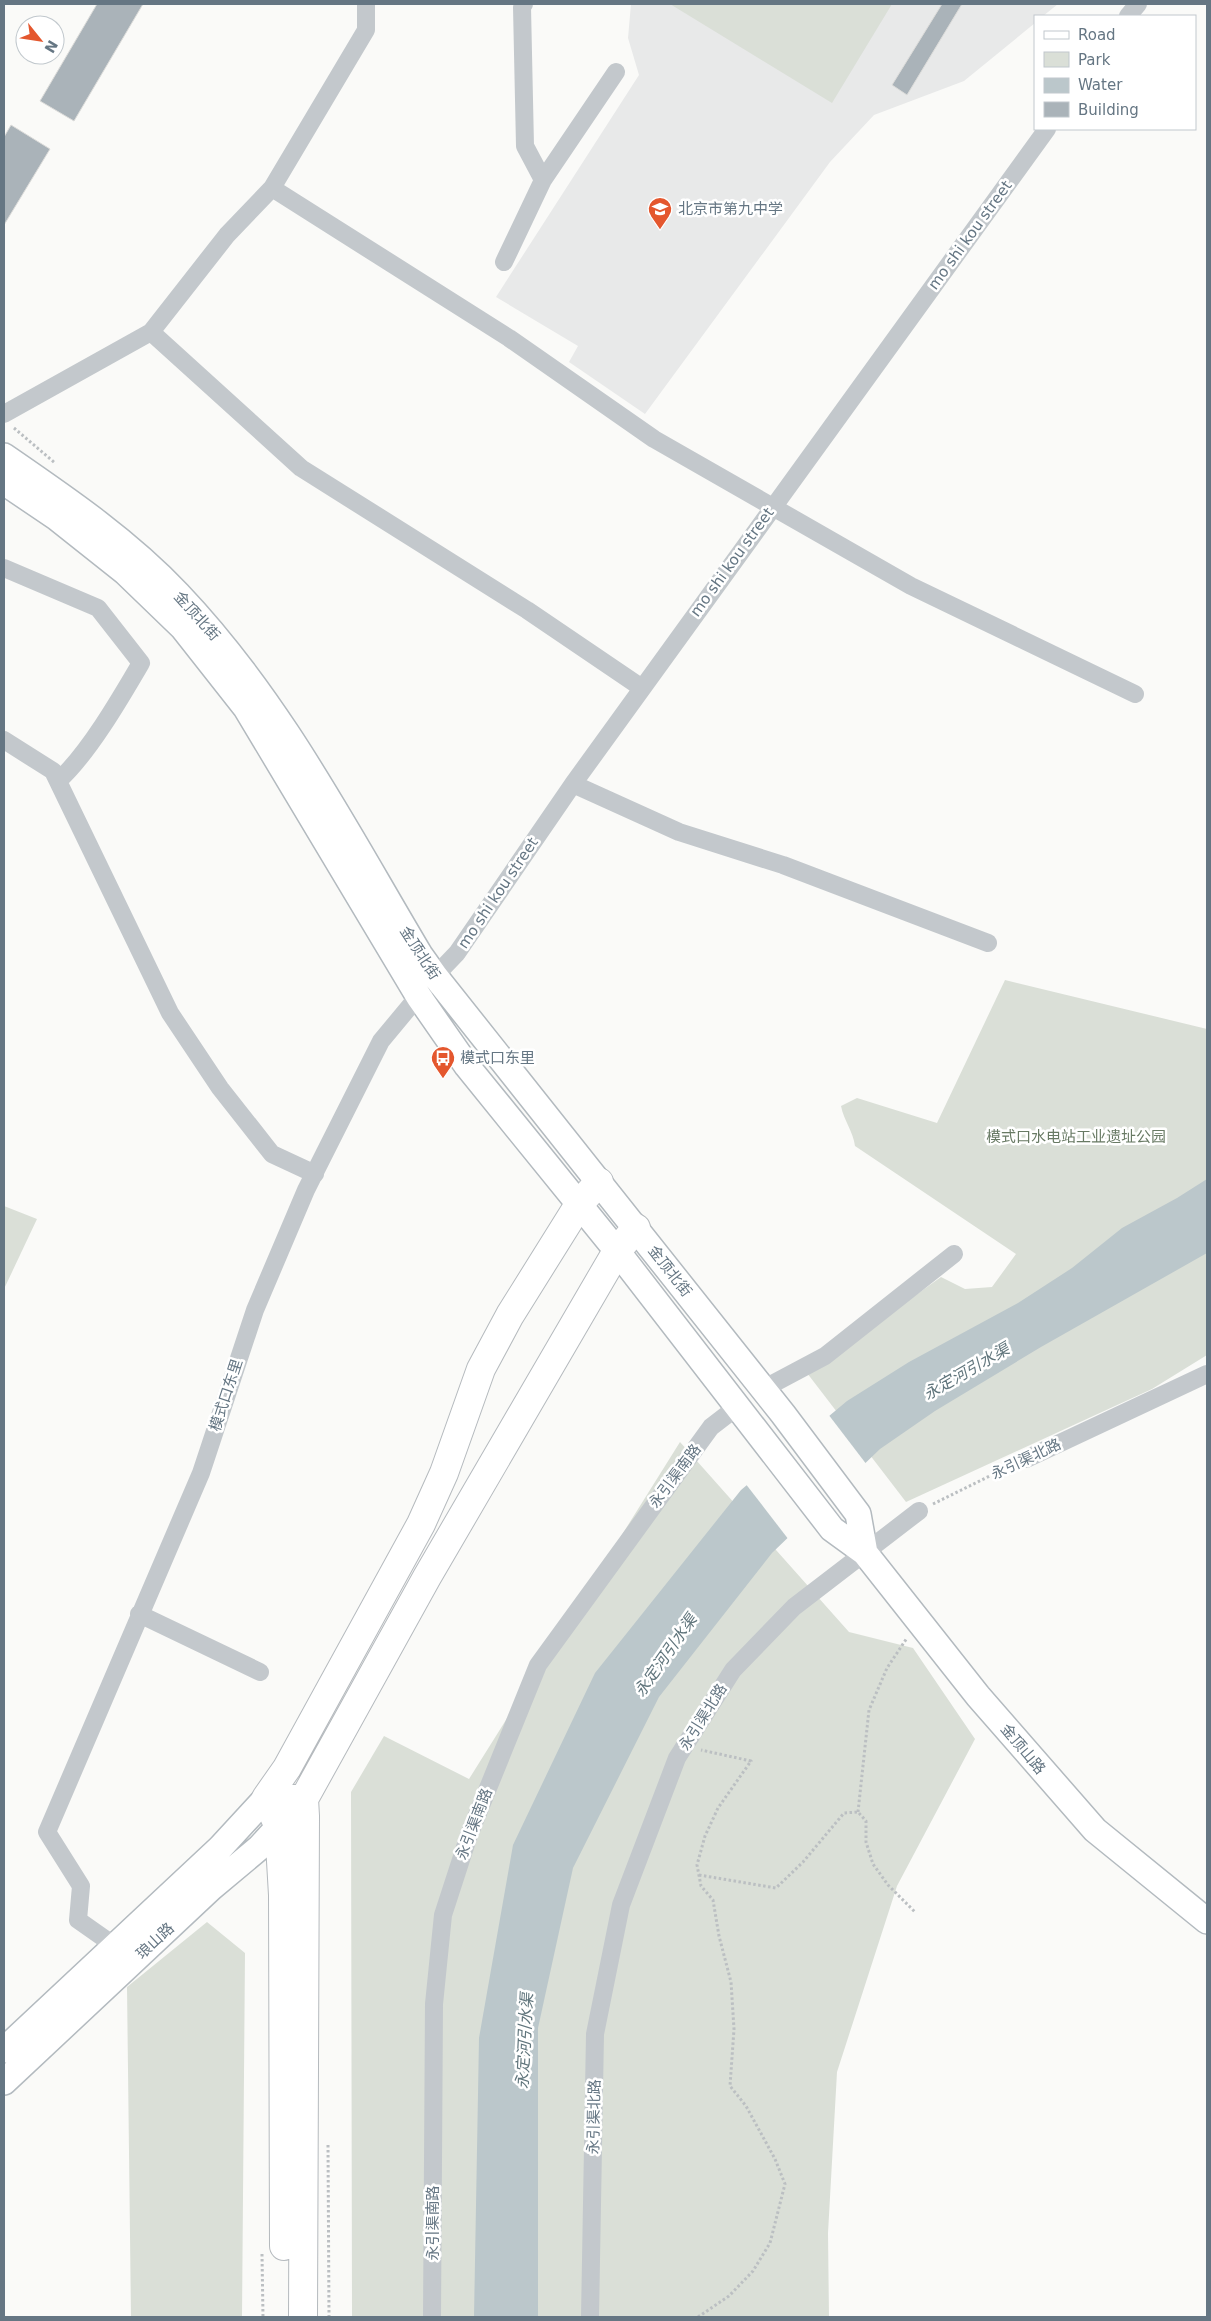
<svg xmlns="http://www.w3.org/2000/svg" width="1211" height="2321" font-family="'DejaVu Sans','Noto Sans SC',sans-serif">
	<style>
		.built { fill: #e8e9e9 }
		.green { fill: #dadfd7 }
		.water { fill: #bbc7cb }
		.pier { fill: #fafaf8 }
		.building { fill: #aab3b9; stroke: #dcdcda }
		.lines { fill: none; stroke-linecap: round; stroke-linejoin: round }
		.secondary-casing { stroke: #b3babf; stroke-width: 28 }
		.primary-casing { stroke: #b5babe; stroke-width: 30 }
		.path { stroke: #bbbfc2; stroke-width: 3; stroke-dasharray: 2.5 2.5; stroke-linecap: butt }
		.street { stroke: #c3c8cc; stroke-width: 18 }
		.secondary { stroke: #fff; stroke-width: 25 }
		.primary { stroke: #fff; stroke-width: 28 }
		.labels { text-anchor: middle; stroke-width: 5; stroke-linejoin: round; paint-order: stroke }
		.poi-label { font-size: 15px; fill: #657683; stroke: #fff; text-anchor: start }
		.street-label { font-size: 15px; fill: #657683; stroke: #fff }
		.park-label { font-size: 15px; fill: #687a64; stroke: #fff }
		.water-label { font-size: 16px; font-style: italic; fill: #60757c; stroke: #fff }
	</style>
	<rect width="100%" height="100%" fill="#fafaf8"/>
	<path class="built" d="M631,4H1058L1043,16H1035V23L964,81L874,115L830,162L645,414L569,362L578,346L496,297L639,75L628,38Z"/>
	<path class="green" d="M670,4H892L832,103Z
		M1005,980L1207,1029V1355L1152,1389L906,1502L807,1373L941,1277L965,1289L992,1287L1016,1254L855,1146C853,1131 844,1121 841,1106L857,1098L937,1123Z
		M4,1206L37,1219L4,1289Z
		M680,1442L849,1632L913,1648L975,1739L897,1886L837,2072L828,2233L829,2317H352L351,1792L384,1736L469,1779Z
		M207,1922L245,1953L242,2317H131L127,1987Z"/>
	<path class="water" d="M1207,1179V1253L1041,1347L935,1411L880,1449L772,1553L659,1697L573,1868L538,2028V2317H474L479,2038L513,1845L595,1673L741,1490L847,1401L909,1362L1018,1303L1072,1268L1122,1228L1177,1198Z"/>
	<path class="pier" d="M828,1414L867,1465L789,1540L745,1483Z"/>
	<path class="building" d="M97,4H143L74,121L40,101Z
		M942,4H962L907,95L892,85Z
		M11,125L50,149L4,225V137Z"/>
	<g class="lines">
		<g class="secondary-casing">
			<path id="secondary" d="M4,456C65,498 127,540 178,594C279,700 346,831 420,955L435,976L783,1414L858,1514L865,1553
				M4,482L57,518L125,572L183,628L246,708L419,997L467,1066L617,1251L832,1529L865,1553L978,1696L1095,1830L1207,1921
				M4,2050L220,1848L266,1798
				M4,2082L211,1888L260,1847L304,1799"/>
		</g>
		<g class="primary-casing">
			<path id="primary" d="M266,1798L287,1768L421,1524L444,1473L481,1369L510,1315L580,1203L599,1182
				M266,1798L279,1827L283,1895L284,2246
				M285,1799H304L305,1816L303,2317
				M304,1799L427,1577L617,1251L636,1228"/>
		</g>
		<path class="path" d="M14,428L55,463
			M933,1504L1010,1466
			M858,1812L869,1710L887,1668L907,1638
			M699,1875L776,1888L803,1862L844,1813L858,1812L866,1821V1842L873,1864L888,1885L916,1913
			M328,2145L329,2317
			M262,2254L263,2317
			M698,2317L729,2296L753,2271L770,2243L785,2184L775,2159L746,2106L730,2086L734,2029L731,1982L719,1936L713,1900L701,1886L697,1865L705,1836L718,1808L751,1761L701,1750"/>
		<path class="street" d="M524,4L522,7L525,146L543,180
			M1128,16L1138,4
			M272,188L509,338L654,439L911,586L1135,694
			M504,262L543,180L616,72
			M151,332L301,468L527,610L642,688
			M4,414L151,332L227,235L272,188L366,30V4
			M4,568L98,608L141,663C120,699 88,754 58,781
			M4,740L53,771L170,1013L220,1088L272,1154L315,1174
			M573,784L679,832L783,865L988,943
			M763,1389L825,1356L954,1254
			M1026,1459L1207,1374
			M139,1614L260,1672
			M115,1946L78,1920L81,1886L47,1832L201,1473L255,1310L306,1190L381,1041L435,976L457,953L573,784L1047,129
			M432,2317L434,2004L443,1915L469,1835L538,1665L711,1427L737,1407
			M590,2317L595,2034L621,1905L677,1758L733,1670L794,1607L919,1511"/>
		<use href="#secondary" class="secondary"/>
		<use href="#primary" class="primary"/>
	</g>
	<defs>
		<g id="school-pin" transform="scale(1.25)"><path d="M0 17L-7.5 6A9.5 9.5 0 1 1 7.5 6Z" fill="#e4572e" stroke="#fff"/><path d="M0-5L7-2L0 1L-7-2ZM-4 1L0 2.5L4 1V4Q0 6-4 4Z" fill="#fff"/></g>
		<g id="bus-pin" transform="scale(1.25)"><path d="M0 17L-7.5 6A9.5 9.5 0 1 1 7.5 6Z" fill="#e4572e" stroke="#fff"/><path d="M-5-6H5V4H4V6H2V4H-2V6H-4V4H-5ZM-3.5-4V0h7V-4ZM-3.5 1.2v1.5H-2V1.2ZM2 1.2v1.5H3.5V1.2Z" fill="#fff"/></g>
	</defs>
	<g fill-rule="evenodd">
		<use href="#school-pin" x="660" y="209"/>
		<use href="#bus-pin" x="443" y="1058"/>
	</g>
	<g class="labels">
		<g class="poi-label">
			<text x="678" y="214">北京市第九中学</text>
			<text x="460" y="1063">模式口东里</text>
		</g>
		<g class="street-label">
			<text transform="translate(970 235) rotate(-54)" y="5">mo shi kou street</text>
			<text transform="translate(732 562) rotate(-54)" y="5">mo shi kou street</text>
			<text transform="translate(197 616) rotate(48)" y="5">金顶北街</text>
			<text transform="translate(498 893) rotate(-56)" y="5">mo shi kou street</text>
			<text transform="translate(420 953) rotate(57)" y="5">金顶北街</text>
			<text transform="translate(670 1271) rotate(52)" y="5">金顶北街</text>
			<text transform="translate(226 1395) rotate(-72)" y="5">模式口东里</text>
			<text transform="translate(1026 1459) rotate(-25)" y="5">永引渠北路</text>
			<text transform="translate(675 1476) rotate(-53)" y="5">永引渠南路</text>
			<text transform="translate(703 1717) rotate(-58)" y="5">永引渠北路</text>
			<text transform="translate(1023 1749) rotate(50)" y="5">金顶山路</text>
			<text transform="translate(474 1824) rotate(-69)" y="5">永引渠南路</text>
			<text transform="translate(155 1941) rotate(-43)" y="5">琅山路</text>
			<text transform="translate(594 2117) rotate(-89)" y="5">永引渠北路</text>
			<text transform="translate(433 2223) rotate(-90)" y="5">永引渠南路</text>
		</g>
		<g class="park-label">
			<text x="1076" y="1142">模式口水电站工业遗址公园</text>
		</g>
		<g class="water-label">
			<text transform="translate(966 1371) rotate(-30)" y="6">永定河引水渠</text>
			<text transform="translate(665 1655) rotate(-55)" y="6">永定河引水渠</text>
			<text transform="translate(524 2041) rotate(-87)" y="6">永定河引水渠</text>
		</g>
	</g>
	<rect width="1211" height="2321" fill="none" stroke="#657683" stroke-width="10"/>
	<rect x="1034" y="15" width="162" height="115" fill="#ffffff" stroke="#c1c8cd"/>
	<rect x="1044" y="31" width="25" height="8" fill="#ffffff" stroke="#c1c8cd"/>
	<text x="1078" y="40" font-size="15" fill="#657683">Road</text>
	<rect x="1044" y="52" width="25" height="15" fill="#dadfd7" stroke="#c1c8cd"/>
	<text x="1078" y="65" font-size="15" fill="#657683">Park</text>
	<rect x="1044" y="78" width="25" height="15" fill="#bbc7cb" stroke="#c1c8cd"/>
	<text x="1078" y="90" font-size="15" fill="#657683">Water</text>
	<rect x="1044" y="102" width="25" height="15" fill="#aab3b9" stroke="#c1c8cd"/>
	<text x="1078" y="115" font-size="15" fill="#657683">Building</text>
	<g transform="translate(40 40) rotate(120)"><circle r="24" fill="#ffffff" stroke="#c1c8cd"/>
	<path d="M0-4L9 19L0 12L-9 19Z" fill="#e4572e"/>
	<text y="-8" font-size="14" font-weight="bold" text-anchor="middle" fill="#657683">N</text>
	</g>
</svg>
